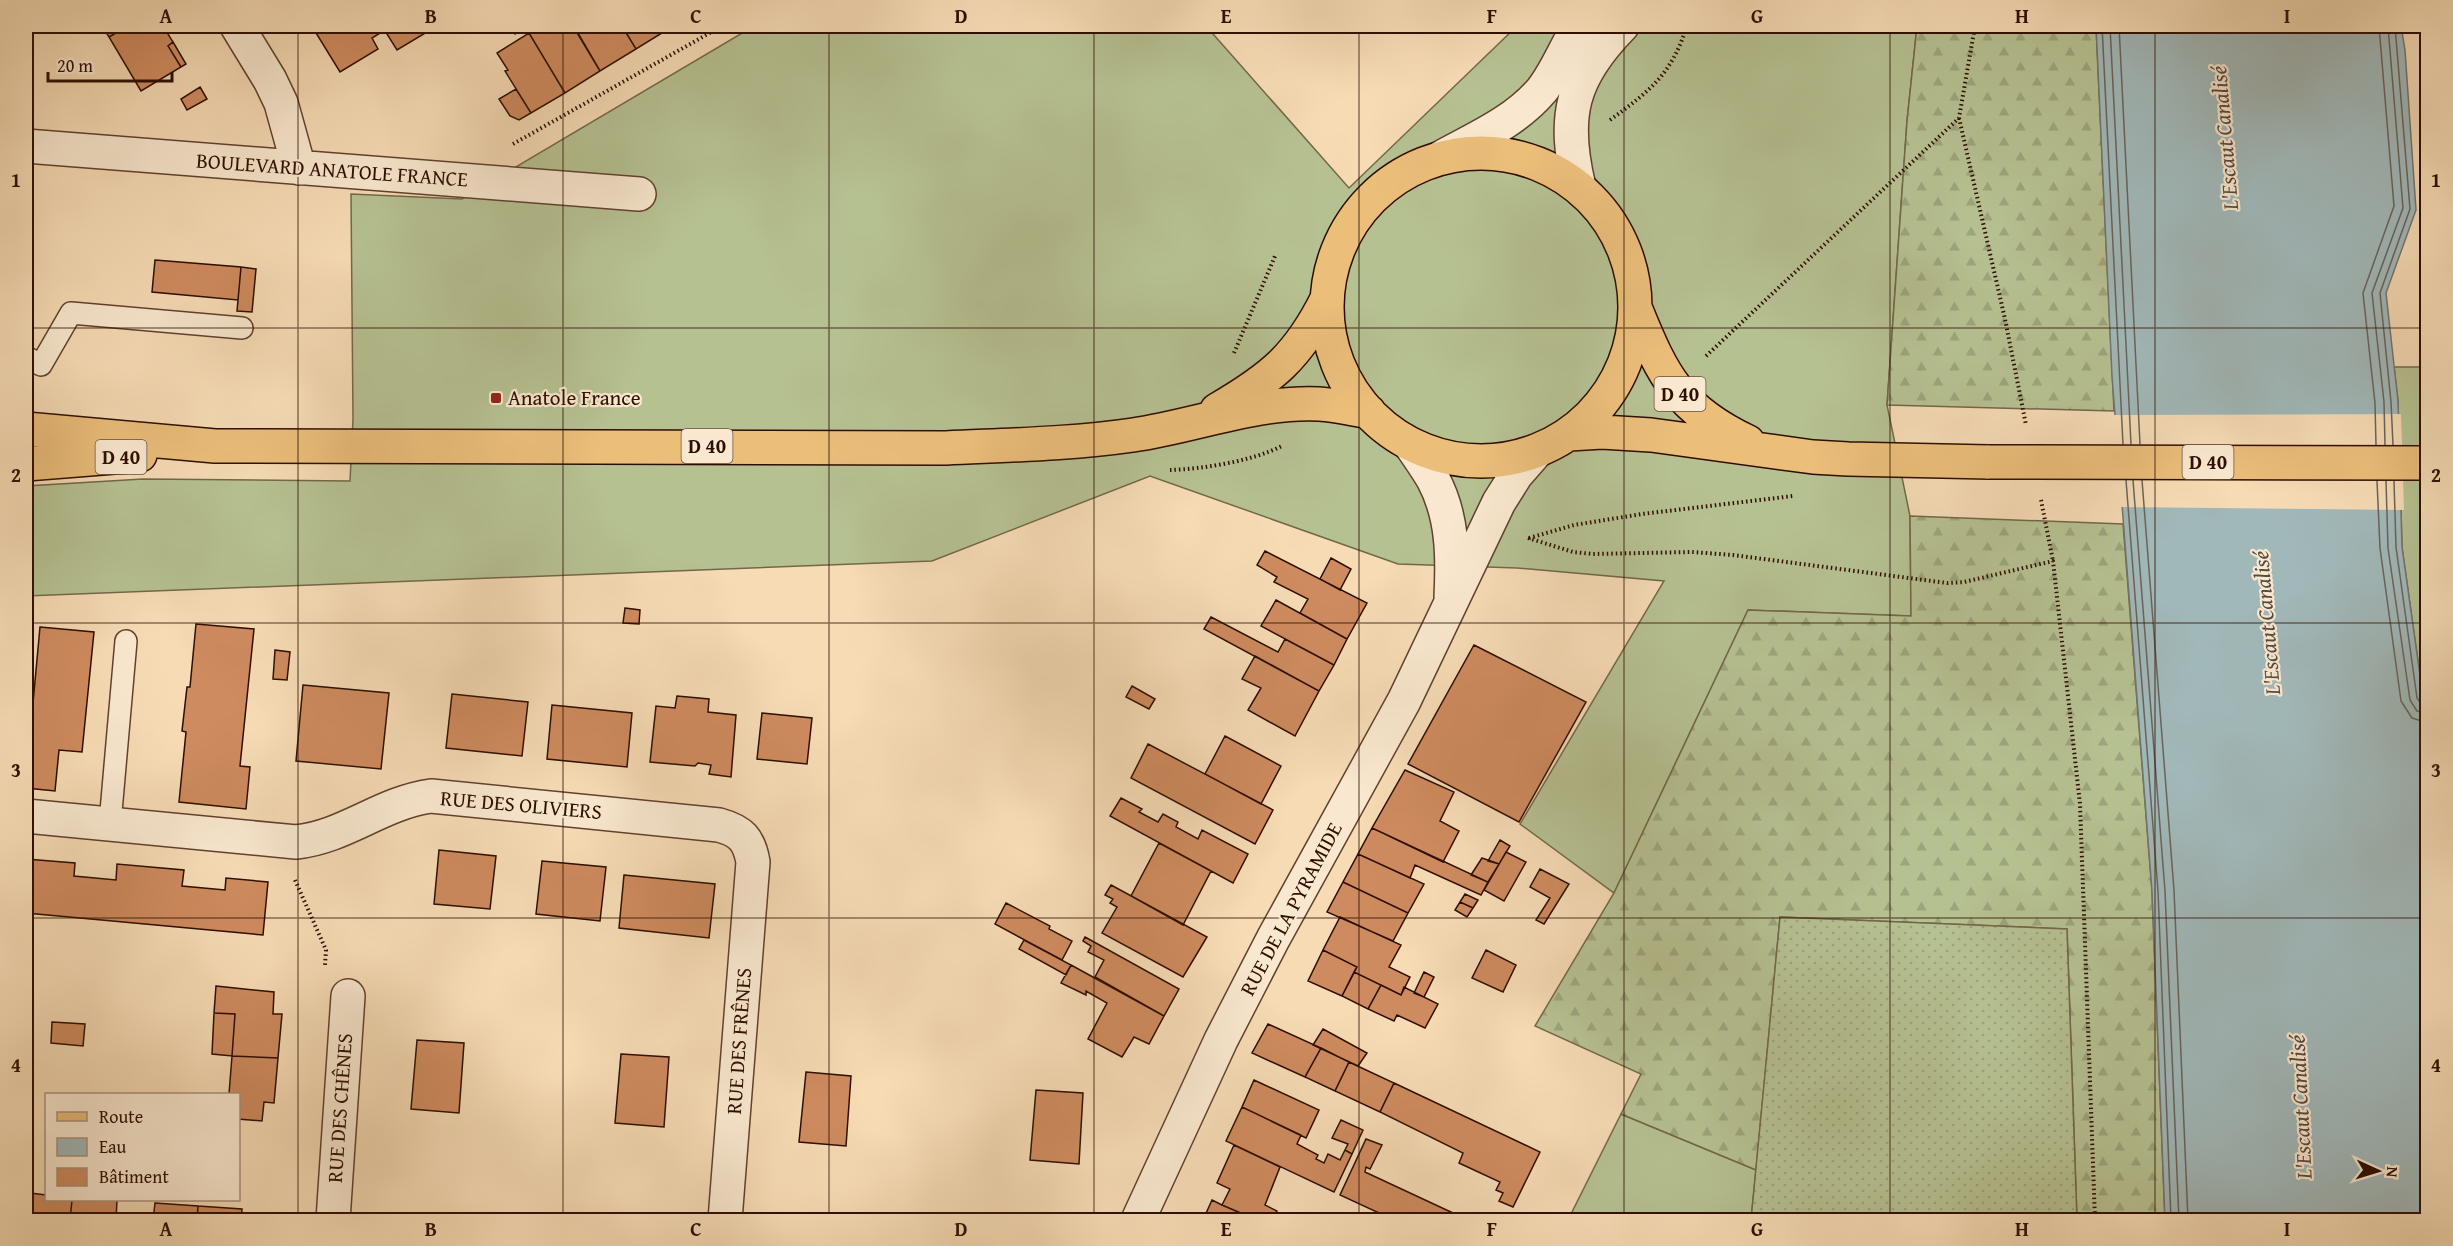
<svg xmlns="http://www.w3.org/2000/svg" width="2453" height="1246" font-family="'Gentium Book Plus',serif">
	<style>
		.grass { fill: #b6c192; stroke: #726849; stroke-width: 1.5 }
		.forest { fill: url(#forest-firs); stroke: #726849; stroke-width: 1.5 }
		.garden { fill: url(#garden-dots); stroke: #726849; stroke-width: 1.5 }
		.water { fill: #a1b8b9; stroke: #73746f; stroke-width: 1.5 }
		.pier { fill: #f6dbb5 }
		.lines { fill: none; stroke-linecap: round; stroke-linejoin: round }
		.shore { stroke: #68635c; stroke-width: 1.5 }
		.building { fill: #ce8b5f; stroke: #2e0e00; stroke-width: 1.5 }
		.lane-casing { stroke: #60412d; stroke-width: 24 }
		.street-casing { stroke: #60412d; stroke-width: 36 }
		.primary-casing { stroke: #2e0e00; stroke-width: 36 }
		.path { stroke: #2e0e00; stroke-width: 4; stroke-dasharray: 1.5 3; stroke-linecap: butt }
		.lane { stroke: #f9e8cf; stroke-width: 21 }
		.street { stroke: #f9e8cf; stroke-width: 33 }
		.primary { stroke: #ebbe7a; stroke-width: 33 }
		.primary-bridge-casing { stroke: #2e0e00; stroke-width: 36; stroke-linecap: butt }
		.primary-bridge { stroke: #ebbe7a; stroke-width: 33 }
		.grid { fill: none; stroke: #2e0e00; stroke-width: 1.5; stroke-opacity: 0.55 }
		.poi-dot { fill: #8f2418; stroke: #f9e8cf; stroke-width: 2 }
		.labels { text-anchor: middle; stroke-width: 4.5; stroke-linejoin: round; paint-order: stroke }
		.shield { fill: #f9e8cf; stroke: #6b4f3e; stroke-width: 1.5 }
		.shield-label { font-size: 20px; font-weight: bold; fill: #2e0e00 }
		.street-label { font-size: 21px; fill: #2e0e00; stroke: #f9e8cf }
		.poi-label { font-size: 21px; fill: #2e0e00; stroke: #f9e8cf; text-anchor: start }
		.water-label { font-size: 22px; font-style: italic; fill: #564a41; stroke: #f9e8cf }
		.neatline { fill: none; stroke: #2e0e00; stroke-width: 2 }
		.grid-label { font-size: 20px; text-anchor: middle; font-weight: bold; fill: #2e0e00 }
	</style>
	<defs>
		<pattern id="forest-firs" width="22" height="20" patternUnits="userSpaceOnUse" patternTransform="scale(1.5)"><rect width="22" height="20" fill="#b6c192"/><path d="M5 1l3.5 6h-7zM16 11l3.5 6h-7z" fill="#9da57c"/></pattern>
		<pattern id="garden-dots" width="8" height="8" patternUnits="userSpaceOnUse" patternTransform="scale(1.5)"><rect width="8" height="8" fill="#b6c192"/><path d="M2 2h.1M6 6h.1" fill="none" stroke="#9da57c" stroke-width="1.8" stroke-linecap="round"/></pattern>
	</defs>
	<rect width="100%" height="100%" fill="#f6dbb5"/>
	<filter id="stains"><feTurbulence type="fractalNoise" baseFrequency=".00333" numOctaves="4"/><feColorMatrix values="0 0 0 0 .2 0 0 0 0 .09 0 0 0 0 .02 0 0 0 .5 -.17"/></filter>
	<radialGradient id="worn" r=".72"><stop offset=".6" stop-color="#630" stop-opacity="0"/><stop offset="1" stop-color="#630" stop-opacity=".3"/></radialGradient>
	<path class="grass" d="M754,26H1206L1349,188L1517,26H1917L1907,121L1887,405L1910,516L1911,616L1748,610L1614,893L1520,824L1664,581L1517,568L1398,564L1150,476L932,561L26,596V486L143,479L350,481L353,419L351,194L462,199Z
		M2394,367H2427V704L2423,697L2402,547L2398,401Z
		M1621,1114L1756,1170L1751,1220H1568Z"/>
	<path class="forest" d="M1917,26H2096L2114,411L1887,405L1907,121Z
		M1910,516L2123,524L2152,891L2165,1220H2077L2067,929L1780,917L1756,1170L1621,1114L1641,1074L1535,1026L1614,893L1748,610L1911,616Z"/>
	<path class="garden" d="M1780,917L2067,929L2077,1220H1751Z"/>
	<path class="water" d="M2096,26H2401L2405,50L2416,210L2386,293L2398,401L2402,547L2423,697L2428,704L2427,1220H2165L2152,891L2112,376Z"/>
	<path class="pier" d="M2401,414L2404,510L2119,507L2112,415Z"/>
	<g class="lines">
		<path class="shore" d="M2102,26L2123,444
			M2110,26L2131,444
			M2119,26L2140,444
			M2376,445L2375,403L2363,293L2394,206L2379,26
			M2385,445L2384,402L2372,293L2403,208L2388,26
			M2393,445L2391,402L2380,293L2410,209L2395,26
			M2126,480L2158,891L2171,1220
			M2133,480L2165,891L2179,1220
			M2142,480L2174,890L2188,1220
			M2377,481L2380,548L2401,701L2412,718L2428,723
			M2386,481L2388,548L2410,700L2417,711L2428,713
			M2394,481L2396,547L2417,698L2422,705L2428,706"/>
	</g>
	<path class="building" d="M102,26H128L109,37Z
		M128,26H155L157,29L163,26L173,42L168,46L181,67L141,91L109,37Z
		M317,26H382L385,30L372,38L378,49L340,72L313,28Z
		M382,26H437L397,50Z
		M511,26H524L526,28L515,34Z
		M541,26H573L600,71L565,93L529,33Z
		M579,26H622L636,49L600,71L575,28Z
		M622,26H668L670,28L636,49Z
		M529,33L565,93L531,113L505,71L508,70L497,53Z
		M173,42L186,64L181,67L168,46Z
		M200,87L207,99L187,110L181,99Z
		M516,89L531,113L519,120L510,116L499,99Z
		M155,260L241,267L238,300L152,292Z
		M241,267L256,269L252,312L237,311Z
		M1265,551L1367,603L1347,639L1300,613L1308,599L1274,582L1277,577L1257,565Z
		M1331,558L1351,569L1340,590L1320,579Z
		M1276,600L1347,639L1334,665L1261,626Z
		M625,608L640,610L639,624L623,623Z
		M1211,617L1278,652L1285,639L1334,665L1319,691L1204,629Z
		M196,624L254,629L240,766L250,767L246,809L179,802L186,732L182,731L187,687H190Z
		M40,627L94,632L82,752L59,750L55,791L26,788V746H29Z
		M1474,645L1586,702L1519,822L1408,764Z
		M275,650L290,652L287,680L273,679Z
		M1255,656L1319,691L1295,736L1248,710L1261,688L1242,679Z
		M303,685L389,693L381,769L296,761Z
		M1132,686L1155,699L1149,709L1126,697Z
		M452,694L528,702L522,756L446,748Z
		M677,696L709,699L708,712L736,715L731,777L709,774L711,765L698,763L695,766L650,762L656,706L675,708Z
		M552,705L632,713L627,767L547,759Z
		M762,713L812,718L807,764L757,759Z
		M1225,736L1281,766L1261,804L1205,774Z
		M1148,744L1273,810L1255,844L1131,778Z
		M1405,770L1454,792L1440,821L1459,831L1443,862L1372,828Z
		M1121,798L1142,809L1139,812L1158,822L1163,814L1178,822L1176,827L1198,839L1202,830L1248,854L1233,883L1110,816Z
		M1372,828L1488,882L1481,895L1415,865L1410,878L1358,854Z
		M1500,840L1510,846L1499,864L1488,861Z
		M1159,843L1211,871L1183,925L1131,896Z
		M439,850L496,856L490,909L434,904Z
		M1506,852L1526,862L1504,901L1484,890Z
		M1358,854L1424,884L1408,913L1343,882Z
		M1482,858L1499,864L1488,882L1471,875Z
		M26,859L75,863L74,876L116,880L117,864L184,870L182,886L225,890L226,878L268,882L263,935L26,913Z
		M542,861L606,867L600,921L536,914Z
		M1540,869L1569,884L1544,924L1536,920L1550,898L1530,887Z
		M624,875L715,884L709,938L619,928Z
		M1343,882L1408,913L1393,941L1327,912Z
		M1111,885L1207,937L1183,977L1102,933L1117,907L1110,903L1113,899L1105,895Z
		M1465,894L1478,900L1473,908L1460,902Z
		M1460,902L1473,908L1467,917L1455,910Z
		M1006,903L1050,926L1049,929L1072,941L1062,960L995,924Z
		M1340,917L1401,945L1389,967L1410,977L1401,995L1354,972L1357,967L1323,950Z
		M1085,937L1179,989L1164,1016L1095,977L1104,960L1088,952L1091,946L1083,941Z
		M1024,940L1071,965L1066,975L1019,949Z
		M1323,950L1357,967L1342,996L1308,981Z
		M1486,950L1516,965L1503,992L1472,978Z
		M1071,965L1164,1016L1149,1044L1134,1037L1122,1057L1088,1039L1107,1003L1086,991V995L1061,983Z
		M1354,972L1381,985L1368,1009L1342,996Z
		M1424,972L1434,977L1424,997L1414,993Z
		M1381,985L1401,995L1404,987L1438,1004L1425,1028L1397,1015L1394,1021L1368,1009Z
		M216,986L274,992L273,1014H282L278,1058L232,1056L235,1014L214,1013Z
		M214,1013L235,1014L232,1056L212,1054Z
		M52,1022L85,1024L83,1046L51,1043Z
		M1268,1024L1321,1048L1305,1077L1252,1053Z
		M1323,1029L1367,1053L1358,1066L1313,1045Z
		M417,1040L464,1043L459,1113L411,1109Z
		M1321,1048L1349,1062L1335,1091L1305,1077Z
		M621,1054L669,1057L664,1127L615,1123Z
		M232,1056L278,1058L274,1103L264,1102L262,1121L238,1119V1094H229Z
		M1349,1062L1394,1083L1380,1112L1335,1091Z
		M806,1072L851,1076L846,1146L799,1142Z
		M1254,1080L1319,1110L1306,1138L1242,1107Z
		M1394,1083L1540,1152L1513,1207L1499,1201L1503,1193L1496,1190L1500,1182L1459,1163L1463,1153L1380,1112Z
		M1036,1090L1083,1093L1079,1164L1030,1160Z
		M1242,1107L1301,1135L1297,1144L1318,1155L1316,1159L1324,1163L1328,1154L1340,1160L1345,1150L1352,1154L1334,1192L1226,1141Z
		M1341,1120L1363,1130L1352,1154L1345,1150L1348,1144L1332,1138Z
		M1366,1139L1382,1145L1370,1169L1366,1167L1365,1172L1468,1220H1394L1340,1195Z
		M1234,1145L1280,1167L1265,1205L1277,1211L1273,1220H1257L1222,1205L1230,1189L1217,1183Z
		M30,1193L46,1195V1200H72L70,1220H28Z
		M72,1200H117L116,1220H70Z
		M1212,1200L1222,1205L1257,1220H1203Z
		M155,1203L198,1206L197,1220H153Z
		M198,1206L242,1209L241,1220H197Z
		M425,1218L458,1220H425Z"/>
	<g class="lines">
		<g class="lane-casing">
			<path id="lane" d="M26,357L41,365L71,313L242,328
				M110,823L126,641"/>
		</g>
		<g class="street-casing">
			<path id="street" d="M237,26L270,80L281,103L299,168
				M26,146L639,194
				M1442,157C1477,138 1516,121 1542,90C1557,71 1566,46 1579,26
				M1579,187C1562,117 1571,78 1622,26
				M1410,444C1418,456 1426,467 1433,479C1453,516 1453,557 1451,597
				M26,816L296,842C345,837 381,803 431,796L719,825C741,831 749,839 753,862L725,1220
				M333,1220L348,996
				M1138,1220L1221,1040L1273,939L1404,701L1499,502L1516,475L1537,451"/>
		</g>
		<g class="primary-casing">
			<path id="primary" d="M1327 307a154 154 0 1 1 308 0a154 154 0 1 1-308 0Z
				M1636,310C1663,377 1680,410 1748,442
				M1217,410C1272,378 1298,357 1327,299
				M26,429L215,446L946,448C1008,445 1071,444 1133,435C1195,426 1256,401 1319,404C1336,405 1352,409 1369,412
				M1569,434L1602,432L1651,435L1813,457L1848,459L1989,462
				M26,464L140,455"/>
		</g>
		<path class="path" d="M1959,118L2005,319L2026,425
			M1610,120C1651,90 1671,75 1687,26
			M513,144L722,26
			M1234,353L1275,256
			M1706,356L1959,118L1975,26
			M1170,470C1204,469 1252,461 1282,446
			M2041,500L2053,561
			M1528,538L1573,552L1593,554L1692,552L1733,555L1947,583L1964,582L2053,561L2080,804L2095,1220
			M1529,538L1574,525L1642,514L1793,496
			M295,880L326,950L325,965"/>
		<use href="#lane" class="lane"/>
		<use href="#street" class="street"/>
		<use href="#primary" class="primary"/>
		<g class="primary-bridge-casing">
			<path id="primary-bridge" d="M1989,462L2428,463"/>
		</g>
		<use href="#primary-bridge" class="primary-bridge"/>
	</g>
	<path class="grid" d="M298,26V1220M563,26V1220M829,26V1220M1094,26V1220M1359,26V1220M1624,26V1220M1890,26V1220M2155,26V1220M26,328H2428M26,623H2428M26,918H2428"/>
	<rect class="poi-dot" x="490" y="392" width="12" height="12" rx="3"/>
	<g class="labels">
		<g class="shield">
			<rect x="1654.5" y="377" width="51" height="34" rx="4.5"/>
			<rect x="681.5" y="429" width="51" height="34" rx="4.5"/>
			<rect x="95.5" y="440" width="51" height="34" rx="4.5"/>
			<rect x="2182.5" y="445" width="51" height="34" rx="4.5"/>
		</g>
		<g class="shield-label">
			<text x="1680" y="401">D 40</text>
			<text x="707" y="453">D 40</text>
			<text x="121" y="464">D 40</text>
			<text x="2208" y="469">D 40</text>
		</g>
		<g class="street-label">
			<text transform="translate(332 170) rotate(4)" y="7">BOULEVARD ANATOLE FRANCE</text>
			<text transform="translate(521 805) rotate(5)" y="7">RUE DES OLIVIERS</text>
			<text transform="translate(1291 909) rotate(-62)" y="7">RUE DE LA PYRAMIDE</text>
			<text transform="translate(739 1041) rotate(-86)" y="7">RUE DES FRÊNES</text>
			<text transform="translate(340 1108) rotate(-86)" y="7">RUE DES CHÊNES</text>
		</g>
		<g class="poi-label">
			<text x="508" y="405">Anatole France</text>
		</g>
		<g class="water-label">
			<text transform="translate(2224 138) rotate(-95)" y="8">L'Escaut Canalisé</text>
			<text transform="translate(2266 623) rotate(-95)" y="8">L'Escaut Canalisé</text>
			<text transform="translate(2300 1107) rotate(-93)" y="8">L'Escaut Canalisé</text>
		</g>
	</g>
	<rect width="2453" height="1246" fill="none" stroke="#f6dbb5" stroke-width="66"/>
	<rect x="45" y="1093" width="195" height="108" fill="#f9e8cf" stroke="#a8917c" stroke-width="1.5"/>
	<rect x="57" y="1112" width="30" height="9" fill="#ebbe7a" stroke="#a8917c" stroke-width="1.5"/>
	<text x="99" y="1123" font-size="18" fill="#2e0e00">Route</text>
	<rect x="57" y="1138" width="30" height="18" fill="#a1b8b9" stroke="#a8917c" stroke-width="1.5"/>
	<text x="99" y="1153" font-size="18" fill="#2e0e00">Eau</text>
	<rect x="57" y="1168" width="30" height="18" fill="#ce8b5f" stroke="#a8917c" stroke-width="1.5"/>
	<text x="99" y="1183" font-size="18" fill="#2e0e00">Bâtiment</text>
	<g transform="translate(2378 1171) rotate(94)" stroke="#f9e8cf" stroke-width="4.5" paint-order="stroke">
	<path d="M0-4.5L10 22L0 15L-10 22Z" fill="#2e0e00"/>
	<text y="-9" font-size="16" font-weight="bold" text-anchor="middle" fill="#2e0e00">N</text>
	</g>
	<path d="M48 72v9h124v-9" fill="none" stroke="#2e0e00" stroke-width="3"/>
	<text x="57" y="72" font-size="18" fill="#2e0e00" stroke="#f9e8cf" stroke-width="4.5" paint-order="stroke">20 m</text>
	<rect x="33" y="33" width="2387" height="1180" class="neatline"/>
	<g class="grid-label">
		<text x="166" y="23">A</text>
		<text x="431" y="23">B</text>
		<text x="696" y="23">C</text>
		<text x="961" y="23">D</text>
		<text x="1226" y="23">E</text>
		<text x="1492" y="23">F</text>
		<text x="1757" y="23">G</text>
		<text x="2022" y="23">H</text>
		<text x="2287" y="23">I</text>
		<text x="16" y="187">1</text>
		<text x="2436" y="187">1</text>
		<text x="16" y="482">2</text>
		<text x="2436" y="482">2</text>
		<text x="16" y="777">3</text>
		<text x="2436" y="777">3</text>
		<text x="16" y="1072">4</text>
		<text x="2436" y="1072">4</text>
		<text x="166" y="1236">A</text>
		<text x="431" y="1236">B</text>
		<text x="696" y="1236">C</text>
		<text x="961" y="1236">D</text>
		<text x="1226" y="1236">E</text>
		<text x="1492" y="1236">F</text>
		<text x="1757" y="1236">G</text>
		<text x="2022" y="1236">H</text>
		<text x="2287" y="1236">I</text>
	</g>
	<rect width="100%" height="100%" filter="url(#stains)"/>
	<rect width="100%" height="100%" fill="url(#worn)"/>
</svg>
